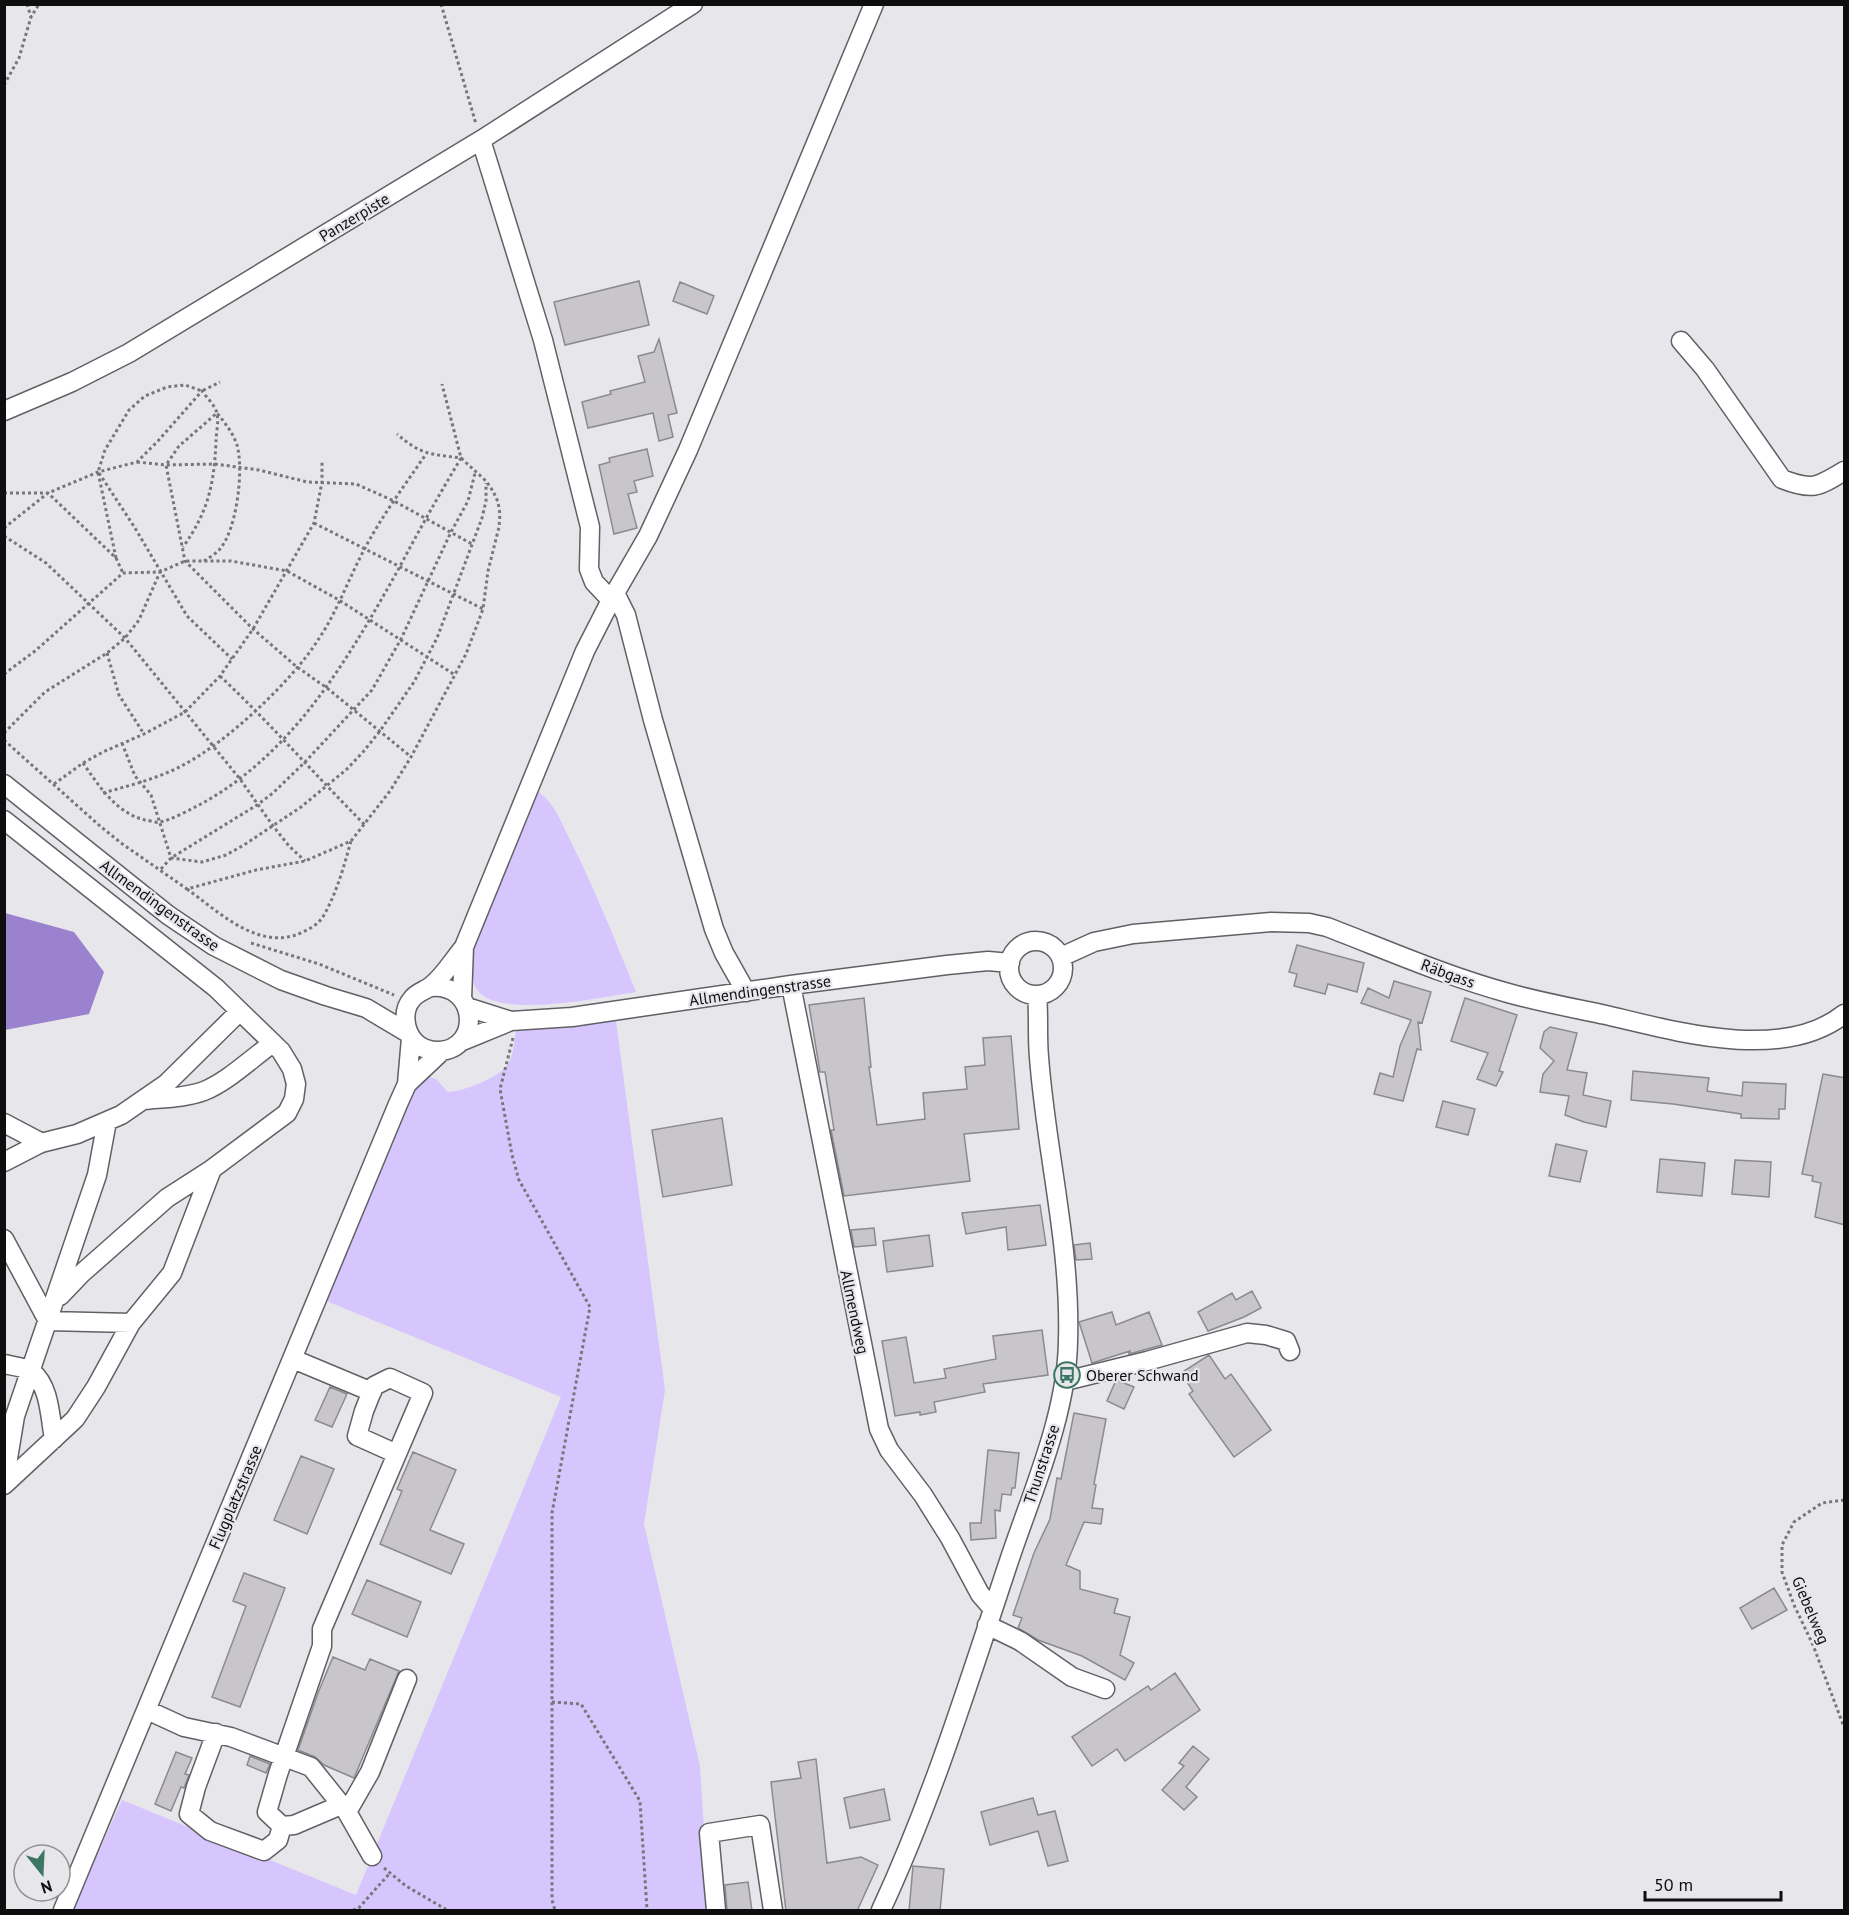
<svg xmlns="http://www.w3.org/2000/svg" width="1849" height="1915" font-family="'PT Sans',sans-serif">
	<style>
		.green { fill: #d7c6fe }
		.water { fill: #9b82ce }
		.building { fill: #c8c6cb; stroke: #8b8a8e; stroke-width: 1.5 }
		.lines { fill: none; stroke-linecap: round; stroke-linejoin: round }
		.minor-casing { stroke: #616064; stroke-width: 21 }
		.path { stroke: #777679; stroke-width: 3; stroke-dasharray: 3 3; stroke-linecap: butt }
		.minor { stroke: #fff; stroke-width: 18 }
		.labels { text-anchor: middle; stroke-width: 4.5; stroke-linejoin: round; paint-order: stroke }
		.street-label { font-size: 16px; fill: #0e0e0f; stroke: #e7e6eb }
		.poi-label { font-size: 16px; fill: #0e0e0f; stroke: #e7e6eb; text-anchor: start }
	</style>
	<rect width="100%" height="100%" fill="#e7e6eb"/>
	<path class="green" d="M537,791C554,801 563,826 572,844C596,892 616,942 636,992C602,997 501,1019 478,991C469,980 472,963 472,951Z
		M616,1021L665,1390L644,1524L700,1766L709,1910H72L122,1800L356,1895L561,1397L324,1300L418,1084L430,1077L436,1079L448,1092C462,1092 501,1077 508,1064C514,1054 514,1041 516,1031Z"/>
	<path class="water" d="M5,913L74,932L104,972L89,1014L5,1030Z"/>
	<path class="building" d="M639,281L649,325L565,345L554,302Z
		M680,282L714,296L707,314L673,301Z
		M659,339L677,413L668,415L673,437L659,441L653,413L588,428L582,402L611,394L610,391L645,382L638,356L654,352Z
		M647,449L653,476L634,481L637,492L628,494L637,528L614,534L599,465L610,462L609,458Z
		M1297,945L1364,963L1357,992L1328,984L1325,994L1294,986L1297,974L1289,972Z
		M1394,981L1431,992L1422,1023L1418,1022L1421,1050L1417,1049L1403,1101L1374,1094L1380,1073L1393,1077L1400,1046L1411,1020L1361,1003L1368,988L1389,998Z
		M864,998L871,1067H869L877,1125L925,1119L923,1093L967,1089L965,1067L985,1065L983,1038L1011,1036L1019,1129L964,1134L970,1181L844,1196L831,1130H834L825,1072H820L809,1005Z
		M1465,998L1517,1015L1499,1071L1503,1072L1496,1086L1477,1079L1488,1053L1451,1041Z
		M1550,1027L1577,1033L1567,1070L1587,1073L1583,1095L1611,1101L1606,1127L1584,1122L1565,1115L1569,1096L1540,1092L1543,1074L1554,1061L1540,1048L1544,1032Z
		M1633,1071L1709,1078L1707,1091L1742,1096L1743,1082L1786,1084L1785,1109H1779V1119L1741,1118V1114L1673,1104L1631,1100Z
		M1823,1074L1845,1078V1225L1815,1217L1821,1183L1812,1181L1813,1176L1802,1174Z
		M1443,1101L1475,1109L1468,1135L1436,1127Z
		M722,1118L732,1185L663,1197L652,1130Z
		M1556,1144L1587,1151L1580,1182L1549,1176Z
		M1660,1159L1705,1163L1702,1196L1657,1192Z
		M1735,1160L1771,1162L1769,1197L1732,1194Z
		M1040,1205L1046,1245L1008,1250L1006,1227L966,1234L962,1213Z
		M874,1228L876,1245L854,1247L851,1230Z
		M929,1235L933,1266L887,1272L883,1241Z
		M1090,1243L1092,1259L1076,1260L1074,1245Z
		M1252,1291L1261,1308L1244,1317L1208,1331L1198,1312L1232,1293L1236,1300Z
		M1112,1312L1116,1325L1149,1312L1162,1345L1129,1354L1130,1351L1092,1363L1079,1322Z
		M1042,1330L1048,1375L983,1384L985,1392L934,1402L936,1412L920,1415V1412L895,1416L882,1341L906,1337L914,1383L946,1378L944,1369L996,1359L993,1336Z
		M1209,1355L1225,1379L1231,1374L1271,1430L1234,1457L1189,1394L1193,1391L1181,1373Z
		M1116,1380L1134,1387L1124,1409L1107,1401Z
		M330,1387L347,1394L332,1427L315,1420Z
		M1074,1413L1106,1419L1094,1484L1096,1485L1092,1508L1103,1509L1101,1524L1084,1522L1066,1565L1080,1571V1589L1118,1599L1114,1613L1130,1617L1120,1655L1134,1663L1125,1680L1082,1656L1038,1640L1018,1628L1022,1618L1013,1615L1034,1553L1050,1519L1057,1478L1061,1479Z
		M988,1450L1019,1453L1015,1488H1012L1011,1495L1002,1494L1000,1511L995,1510L996,1538L971,1540L970,1523H981Z
		M413,1452L456,1470L430,1530L464,1544L451,1574L380,1544L402,1491L397,1489Z
		M301,1456L334,1469L307,1534L274,1520Z
		M244,1573L285,1588L240,1707L212,1697L246,1606L233,1601Z
		M367,1580L421,1602L407,1637L352,1614Z
		M1774,1588L1787,1610L1752,1629L1740,1608Z
		M333,1657L365,1670L370,1659L399,1671L354,1778L324,1765L315,1757L298,1750L318,1693Z
		M1175,1673L1200,1710L1125,1761L1117,1749L1092,1766L1072,1737L1148,1686L1151,1690Z
		M1193,1746L1209,1759L1186,1787L1197,1797L1184,1810L1162,1790L1184,1766L1179,1763Z
		M176,1752L192,1758L185,1774L189,1775L184,1788L181,1787L171,1811L155,1804Z
		M250,1756L270,1764L266,1773L247,1765Z
		M816,1759L827,1863L861,1857L878,1865L857,1911H786L771,1782L801,1778L798,1762Z
		M884,1789L890,1820L850,1828L844,1798Z
		M1033,1798L1038,1815L1055,1811L1068,1861L1048,1866L1038,1831L990,1845L981,1812Z
		M913,1866L944,1869L940,1911H909Z
		M748,1882L752,1911H727L725,1885Z"/>
	<g class="lines">
		<g class="minor-casing">
			<path id="minor" d="M481,140L543,340L590,527L589,569L594,582L611,600
				M1681,341L1705,369L1782,479C1812,491 1818,487 1844,471
				M4,411L72,382L129,353L481,140L693,4
				M615,593L626,615L653,720L714,929L724,953L746,992
				M4,784L168,915L214,946L281,980L326,996L366,1008L408,1033
				M4,820L216,988L281,1051L292,1069L296,1084L294,1099L287,1113L212,1169L172,1273L131,1323L96,1387L75,1419L4,1485
				M1009 968a27 27 0 1 1 54 0a27 27 0 1 1-54 0Z
				M1061,957L1094,942L1133,934L1271,922L1309,923L1327,927C1387,950 1446,976 1508,993C1540,1002 1573,1008 1606,1015C1674,1031 1783,1063 1844,1014
				M791,985L879,1429L889,1450L923,1495L950,1538L980,1594L993,1609
				M431,987C478,983 482,1049 439,1051C430,1051 420,1048 414,1041C404,1030 402,1010 412,999C417,992 425,991 431,986C444,976 453,960 464,947L585,651L611,600L648,536L688,450L874,4
				M462,999L464,947
				M467,1007L511,1021
				M460,1042L511,1021L572,1017L791,985L947,965L988,961L1010,963
				M407,1084L411,1038
				M144,1100C164,1098 185,1098 204,1091C227,1082 252,1058 273,1043
				M4,1123L42,1143
				M4,1162L41,1143L77,1134L121,1115L166,1084L240,1011
				M4,1239L48,1321L131,1323
				M60,1296L81,1274L167,1198L212,1169
				M293,1359L372,1392
				M4,1364C12,1366 26,1367 32,1372C50,1386 50,1418 54,1439
				M1065,1381L1147,1361L1247,1333L1266,1335L1286,1341L1290,1351
				M4,1483L15,1416L97,1175L107,1121
				M987,1625L1020,1641L1072,1677L1105,1689
				M147,1710L184,1727L231,1737L311,1767L347,1812L372,1856
				M216,1733L196,1787L189,1814L210,1831L264,1851L278,1840L282,1826
				M341,1805L294,1825L282,1826L267,1812L278,1774L322,1646V1629L423,1393L390,1378L374,1386L364,1411L357,1436L397,1454
				M347,1812L370,1772L407,1679
				M63,1910L398,1104L407,1084L442,1051
				M716,1910L709,1833L760,1825L773,1910
				M881,1910C933,1798 970,1678 1009,1561C1032,1492 1067,1415 1068,1341C1071,1245 1046,1152 1039,1057C1037,1036 1039,1015 1037,995"/>
		</g>
		<path class="path" d="M27,4L31,17
			M441,4L476,124
			M4,85L19,58L31,17L39,4
			M137,462L166,465L215,464L259,470L307,482L356,484L394,501L472,544
			M99,473L135,528L187,616L232,659
			M4,493H48L116,558L123,573
			M314,523L483,609
			M4,528L48,493L98,472L137,462L158,441L202,391C206,397 216,406 217,414C219,422 216,433 216,442C214,485 208,512 183,547
			M4,536L46,563L125,638L240,779L273,826L289,846L305,861
			M116,558L98,472L105,450L129,410L145,396L167,387L185,385L202,391L220,382
			M204,561C209,558 215,554 219,550C237,531 244,469 237,445C233,433 225,423 217,413L179,446L166,465L185,561L253,629L297,667L327,688L410,756
			M107,653L119,695L144,734
			M4,674L35,651L123,573L160,572L185,561H231L287,571L339,600L455,675
			M220,676C271,724 316,776 365,825
			M4,733L45,692L107,653L125,638L139,620L160,572
			M4,740L100,826L121,843L187,889L256,870L305,861L351,841L390,791L411,757L466,654L483,609L488,571L499,527L500,514L498,502L493,491L486,481L461,458L442,384
			M122,743L135,776L151,795L171,858L202,862L226,855L244,845L301,807L347,769L363,752L380,731L414,682L437,638L482,518L486,501V483
			M83,763C99,786 116,813 145,820C149,820 155,823 159,822C170,821 191,809 201,804C294,753 348,659 398,570C418,532 439,495 461,458C430,454 421,455 397,434
			M54,784L83,763L103,752L144,734L185,712L220,676L253,629L314,523L322,482V461
			M103,793C131,785 160,778 185,764C228,741 292,681 318,640C337,612 348,580 364,550C381,517 405,485 426,454
			M161,869L171,858L257,805L273,793L305,762L372,690L401,639L451,532L468,501L475,473
			M187,889C219,912 260,953 303,932C311,928 319,924 324,915C337,892 344,866 351,841
			M251,943L319,964L394,995
			M513,1038L500,1089L512,1155L519,1180L590,1307L552,1513V1900L555,1910
			M1844,1500L1822,1503L1794,1522L1782,1545V1572L1794,1605L1813,1645L1844,1727
			M552,1702L581,1704L640,1801L647,1910
			M384,1868L406,1886L447,1910
			M353,1910L358,1909L389,1874"/>
		<use href="#minor" class="minor"/>
	</g>
	<defs>
		<g id="bus-ring" transform="scale(1.35)"><circle r="9.5" fill="#e7e6eb" stroke="#3b7762" stroke-width="1.5"/><path d="M-5-6H5V4H4V6H2V4H-2V6H-4V4H-5ZM-3.5-4V0h7V-4ZM-3.5 1.2v1.5H-2V1.2ZM2 1.2v1.5H3.5V1.2Z" fill="#3b7762"/></g>
	</defs>
	<g fill-rule="evenodd">
		<use href="#bus-ring" x="1067" y="1375"/>
	</g>
	<g class="labels">
		<g class="street-label">
			<text transform="translate(354 217) rotate(-31)" y="6">Panzerpiste</text>
			<text transform="translate(160 905) rotate(36)" y="6">Allmendingenstrasse</text>
			<text transform="translate(1448 973) rotate(20)" y="6">Räbgass</text>
			<text transform="translate(760 990) rotate(-8)" y="6">Allmendingenstrasse</text>
			<text transform="translate(855 1312) rotate(78)" y="6">Allmendweg</text>
			<text transform="translate(1041 1464) rotate(-72)" y="6">Thunstrasse</text>
			<text transform="translate(235 1497) rotate(-67)" y="6">Flugplatzstrasse</text>
			<text transform="translate(1811 1610) rotate(67)" y="6">Giebelweg</text>
		</g>
		<g class="poi-label">
			<text x="1086" y="1381">Oberer Schwand</text>
		</g>
	</g>
	<rect width="1849" height="1915" fill="none" stroke="#0e0e0f" stroke-width="12"/>
	<g transform="translate(42 1873) rotate(162)"><circle r="28" fill="#e7e6eb" stroke="#909093" stroke-width="1.5"/>
	<path d="M0-4.5L10 22L0 15L-10 22Z" fill="#3b7762"/>
	<text y="-9" font-size="16" font-weight="bold" text-anchor="middle" fill="#0e0e0f">N</text>
	</g>
	<path d="M1645 1891v9h136v-9" fill="none" stroke="#0e0e0f" stroke-width="3"/>
	<text x="1654" y="1891" font-size="18" fill="#0e0e0f" stroke="#e7e6eb" stroke-width="4.5" paint-order="stroke">50 m</text>
</svg>
